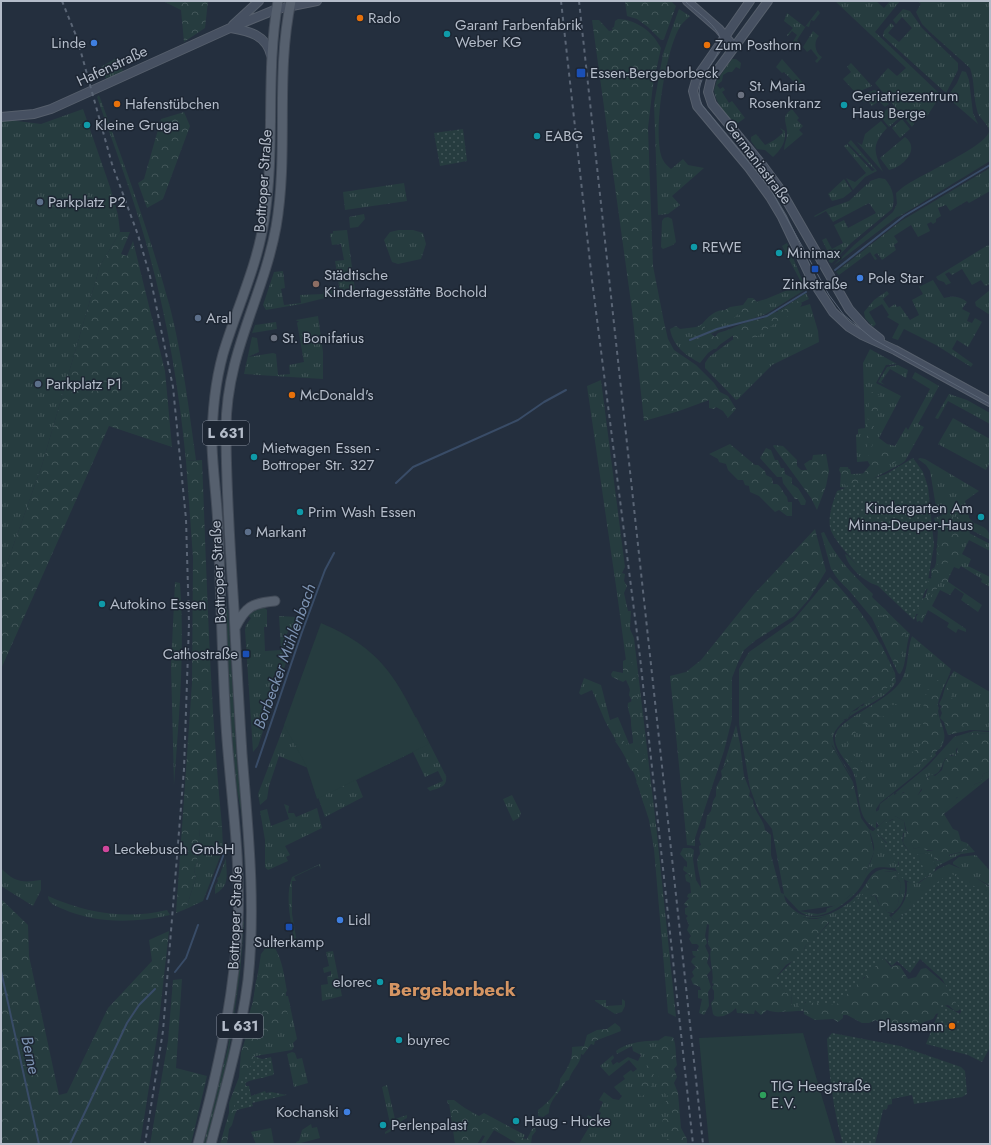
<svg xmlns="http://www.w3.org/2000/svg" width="991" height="1145" font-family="Jost,sans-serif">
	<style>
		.grass { fill: url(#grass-tufts) }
		.forest { fill: url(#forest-crowns) }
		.park { fill: url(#park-dots) }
		.pitch { fill: #263c3f }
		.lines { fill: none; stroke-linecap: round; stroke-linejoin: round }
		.stream { stroke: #394c67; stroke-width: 2 }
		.secondary-casing { stroke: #565f6c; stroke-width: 10 }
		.primary-casing { stroke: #414a57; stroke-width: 11 }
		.secondary { stroke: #465061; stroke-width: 8 }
		.primary { stroke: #56606e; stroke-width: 9 }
		.tram { stroke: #5a6575; stroke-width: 1 }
		.rail { stroke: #5a6575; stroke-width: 2; stroke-dasharray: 4 4; stroke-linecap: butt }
		.food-dot { fill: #e8710a; stroke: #1d2633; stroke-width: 1.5 }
		.culture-dot { fill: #0f9aa8; stroke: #1d2633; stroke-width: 1.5 }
		.shop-dot { fill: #3f7fe0; stroke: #1d2633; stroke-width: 1.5 }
		.transit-dot { fill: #1a4fb4; stroke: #1d2633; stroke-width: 1.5 }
		.worship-dot { fill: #6b7280; stroke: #1d2633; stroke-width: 1.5 }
		.service-dot { fill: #5c6f8a; stroke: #1d2633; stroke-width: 1.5 }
		.education-dot { fill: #8d6e63; stroke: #1d2633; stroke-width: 1.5 }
		.hotel-dot { fill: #d1479c; stroke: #1d2633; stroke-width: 1.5 }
		.leisure-dot { fill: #2e9e5b; stroke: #1d2633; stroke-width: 1.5 }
		.labels { text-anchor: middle; stroke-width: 3; stroke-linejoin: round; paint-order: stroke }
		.shield { fill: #1d2633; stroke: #878f9c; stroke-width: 1 }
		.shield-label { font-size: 14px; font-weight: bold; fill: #b4bcc9 }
		.poi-label { font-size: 15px; fill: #b4bcc9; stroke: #1d2633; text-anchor: start }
		.street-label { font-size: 15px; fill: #b4bcc9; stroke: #1d2633 }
		.water-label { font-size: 16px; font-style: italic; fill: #7c92b1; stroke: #1d2633 }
		.district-label { font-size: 19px; font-weight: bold; fill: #d59563; stroke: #1d2633 }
	</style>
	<defs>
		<pattern id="grass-tufts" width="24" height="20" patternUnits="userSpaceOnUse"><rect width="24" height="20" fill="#263c3f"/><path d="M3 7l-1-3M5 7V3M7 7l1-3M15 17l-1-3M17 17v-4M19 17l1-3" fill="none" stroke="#435659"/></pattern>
		<pattern id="forest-crowns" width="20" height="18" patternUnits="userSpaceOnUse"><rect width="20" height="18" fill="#263c3f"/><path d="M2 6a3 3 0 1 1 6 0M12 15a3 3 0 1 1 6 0" fill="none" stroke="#435659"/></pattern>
		<pattern id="park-dots" width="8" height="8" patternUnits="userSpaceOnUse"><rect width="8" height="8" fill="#263c3f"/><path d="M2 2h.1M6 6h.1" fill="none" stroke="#435659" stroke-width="1.8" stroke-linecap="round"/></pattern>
	</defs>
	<rect width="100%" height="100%" fill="#242f3e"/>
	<path class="grass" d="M835,1H876L884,8L890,1H900L875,32L941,95L927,116L923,109L912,127L875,83L888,68L897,76L906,68Z
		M917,1H990V161L900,216L897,217L833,266L853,246L893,212L897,204L896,193L902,188C915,177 988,146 989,131C989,124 978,118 977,110C973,96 975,82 970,68L930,32L922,24L916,12L921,4Z
		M679,9L690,16C687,19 682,23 680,27C666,48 651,138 663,160C665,164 668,166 671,169L683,159L688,165L704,168L672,196L680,205L668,214L658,215L654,104L663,54Z
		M903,9L910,11L922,28L958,63V70L946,93L883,36L884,31L891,23L894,26L888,33L899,42L912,28L902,17L896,24L893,20Z
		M818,10L820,13L814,21L811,20L809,27L806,26L797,40L799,42L797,45L792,43L797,35L792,31L788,36L787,35L793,28L784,21L787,13L805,27Z
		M813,31L819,36C813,41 815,54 822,57L817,63L815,61L818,58L811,49L807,52L803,47Z
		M118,57L124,74L107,81L101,67Z
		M732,59H736L741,63L740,69L736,67L732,72H728L723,75L722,81L717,85L720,89L723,87L725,90L722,92L729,103L732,101L745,118L738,123C727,120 715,101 714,90L717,80Z
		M782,59L803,83L801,85L795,80L793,81L784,72L782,73L776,67Z
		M851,63L871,85L872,86L858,92L854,91L843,79L851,72L847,67Z
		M962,71L966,72L969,80L973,113L978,124L947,97L957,83Z
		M874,90L878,91L889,104L885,107L879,101L872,106L867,100L864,102L859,96Z
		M99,95C125,166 151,237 171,311C183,360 189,410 196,460L186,461C179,388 167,317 147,246C133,196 114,146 97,97Z
		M890,106L900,117L889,127L880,116Z
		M83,109L110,187L118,215L120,232L100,266L42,465L1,580V119L41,124Z
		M792,109L799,118L797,120L803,126L799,130L803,134L784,150C784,144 788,137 787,131C786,120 781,117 792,109Z
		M902,119L910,129L900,138L892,128Z
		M881,121L887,128C871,145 874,152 883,172L857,142L862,145L865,134Z
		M780,128L785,131C786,142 781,150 773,157L765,150L757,149L751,141V137L756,134L765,145C770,143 780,137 783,132Z
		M905,137C921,149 903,167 889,170L880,158Z
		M851,140L877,171L865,177L853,190L846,178L855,182L866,173L844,146L847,144L872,171L875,170L848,143Z
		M990,168V191L969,203L967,201L950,211L946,205L938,208L941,216L936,219V222L933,224L931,222L927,224L930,231L918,237L911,225L894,236L898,242L894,245L896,250L882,260L877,253L874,255L877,259L875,260L870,252L839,275L836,272L901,221Z
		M879,178L885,179C892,187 896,198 892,209L851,243L832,263L829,262V254L822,240L826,238L832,249L843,243L834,225L844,220L848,228L876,213L869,203L833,222L826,211L815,217L814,216L829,208L849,201L867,184L868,185L870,181Z
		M844,179L852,191L843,198L832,201L828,194Z
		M404,183L407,201L345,210L343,192Z
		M364,214L365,219L358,227L350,228L349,217Z
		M668,217L672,219L676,242L673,245L663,249L661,247L662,221L664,218Z
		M347,230L355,290L340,292L335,261L344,260L341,244L332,245L330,234L333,233V231Z
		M399,230H413L423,233L426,244L421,259L398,264L392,262L384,240L390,232Z
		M787,243L806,289L766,314L721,329L696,341L699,346L774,314L806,293L809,299L735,334L708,353L700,363C685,355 673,346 670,329L676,326L680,329L696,327L736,308L766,299L802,284L782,246Z
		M988,245L990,248V284L985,286L981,280L972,285L962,269L952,275L949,272L945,274L951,283L946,285L944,282L938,280L936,277Z
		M283,271L285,288L281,289L284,305L301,303L300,295L323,294V292L330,291V289H332L333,296L301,304L266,310L263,305L274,272Z
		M933,280L944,298C953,296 960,296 967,302L962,309L970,313L967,321L972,323L975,318L982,322L968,347L957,340L952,349L973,364L971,367L936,345L904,329L898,340L892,338L899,324L887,317L889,315L882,304L869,312L876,324L873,327L865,318L864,312L874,300L887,291L889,294L883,299L889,308L895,304L897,307L900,306L910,320L919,315L912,300L923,294L919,287Z
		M990,290V315L976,306L975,302Z
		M810,304L818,331L819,342L772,365L738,399L736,400L705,368V363L709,357L732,340L800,307Z
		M318,316L323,352V379L244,374L252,337L257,338L259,352L248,357L273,353L276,354L278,375L290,374L289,365L304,362L297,323L299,321H297L296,320Z
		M276,322L277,329L252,333L255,325Z
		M870,349L897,364L886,365L876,383L901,396L879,438L887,444L895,446L906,427L908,430L930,389L912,378L915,372L939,386L918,424L924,427L905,461L901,464L861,485L851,489L840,487L841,469H850L851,474L871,473L870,461L857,462L856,435L858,434V429L865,428L863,363Z
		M898,365L908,370L906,378L890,369L881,382L885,385L878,382L887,367Z
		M601,380L625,567L622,573L625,574L624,581L627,586L624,593L628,611H631L630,629L634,638L656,825L676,1017L668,1013L654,849L649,820L634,773L605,721L592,690L581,695L579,693L584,678L601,685L610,720L618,717L630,746L637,743L617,593L587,386Z
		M949,394L967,400L990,413V424L948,401L938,419L935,418Z
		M953,418L990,439V462L986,470L938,444Z
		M920,458L925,459L979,491L965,501L970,521C981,527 990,526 990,540L945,516L937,513L930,471L926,465L918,459Z
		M938,529L969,533L990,544V551L969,540L962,554L971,559L968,566L990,577V587L981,582L982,579L961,566L959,569L954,567L947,581L982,605L978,612L961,600L964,594L955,588L950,595L940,590L932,606L966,629V632L958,629L956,633L947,627L949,623L928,610L922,623L918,619L936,563Z
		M824,532C835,557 853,575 873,594L872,597L910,634C905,646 907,665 900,674L898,673L872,618L831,569L821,533Z
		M845,554L847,555L879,586C866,583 848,568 845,554Z
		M175,582L180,583C185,651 179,718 174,785L171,665Z
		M264,607L267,610V627H264L265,651L281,650L279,616L298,617L302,624L298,632L289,629L284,641L292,645L258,746L253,752L245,630L246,625L251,618L247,615L254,609Z
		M228,609L237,762L246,839L248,883H246L242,817L234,774L224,610Z
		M912,636L951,669C948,681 940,692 938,704C936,722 952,733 940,749H939L935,753L936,755L920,771L880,803L876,809V829C870,825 866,822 863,816C857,802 859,786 853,772C847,760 829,746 837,731C846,717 885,701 898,685C910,672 906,652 912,636Z
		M880,642L895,673L896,682C883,705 842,711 833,736C833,752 846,764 852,778L832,745L828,730L840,721L848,719L851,712L857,710L860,706H863L866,700L873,698L892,675L893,672L888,666V659L883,653Z
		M954,671L990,692V731L970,730L948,735C939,712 939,692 954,671Z
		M300,684L313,770L279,756L269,786L267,799L260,805L258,794Z
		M416,717L446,776C448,787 438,788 430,791L427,788L443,781L438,771L425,777L413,752L356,780L363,797L325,817L311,777Z
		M736,725L740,744L731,748L729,759L723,768Z
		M974,731L990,732V734L970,733L965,742L956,749V756L951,755L945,759C940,769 941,775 928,776L918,795C912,791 909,792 903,792L901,795L896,793L893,795L928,766L954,737Z
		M990,771V777L944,814C950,803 968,785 981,782L983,774Z
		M512,795L521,813L519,818L513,821L503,799Z
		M284,804L289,806L288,813H294L296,817L317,808L322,828L285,846L290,855L286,857L288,861L268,870L265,867V840L260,811L267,809L271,826L289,819Z
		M895,816L904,821L905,829L914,849L923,846L927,851L934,850L935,860L942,861C953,851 960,855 968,849L967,843L975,852L961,854L936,867L930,855L926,875L903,843L904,833L894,819C888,820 884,826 882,832L879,826L886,819Z
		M222,826L223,849L203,901L186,909L196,877L194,870L197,862L200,827Z
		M869,829L878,834L887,844L884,846L895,861H898V867C891,870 882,865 874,869C866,874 864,883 859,889C850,901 829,916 814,916C808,916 803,914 799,911L818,914L826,912L827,908C832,908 851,897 852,892C859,890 873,859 874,851C875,844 871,836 869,829Z
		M683,848H691L694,850L693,859L696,880L692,882L690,875L683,870L684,866L687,867V862L680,854Z
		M976,855L990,871V886L953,864V862L959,857Z
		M226,858C226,874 231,885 215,894V886L218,881L217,878L219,877Z
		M320,864L321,869L319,865L294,877L296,881H292V914L297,943L302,942L303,948L296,949C292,926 284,899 292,877Z
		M949,864L964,870L990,887V921L909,943L896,923L929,890L896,922L891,917C903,907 908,898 907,882L919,883L938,869Z
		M1,868C14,882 22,883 41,880V890L33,906L1,886Z
		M884,869L896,871L904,879C907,891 904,905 893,912L898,904L901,883L897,879L895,872C881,869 870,877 867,890L870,889V895L875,896L880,907H885L887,912L891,914L882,921L801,1000L798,1011L783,1012L792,1006L791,993L785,994L777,976L803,952L806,945L812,942L829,923L825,916C814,921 788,918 787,903C808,930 842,913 861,891C869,882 870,871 884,869Z
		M48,896C86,913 126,920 167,910L170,915C136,923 96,924 63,909C56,906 48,904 48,896Z
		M242,922H244L240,974L228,1058L206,1144H203L228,1047L237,988Z
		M270,942C282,954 284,975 287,991L286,992V996H288L297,1039L293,1043L294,1047L292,1050L250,1057L242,1055L255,991L261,954Z
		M333,951L342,996L322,1001L321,985L328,984L327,977L331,975V971L324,973L323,968L329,966L326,952Z
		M622,999L625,1001V1006L622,1012L615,1014L595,1001V1000H606V1006L622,1005Z
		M668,1040L675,1107L671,1144H579L589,1127L583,1124L588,1115L597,1121L601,1113L599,1111L603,1102L599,1100L604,1092L613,1099L619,1100L622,1096L614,1087L625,1079L623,1076L631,1070L633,1072L637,1069L629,1060L609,1076L600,1066L613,1055L614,1058L611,1061L613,1065L617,1062L619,1063L628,1057L638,1061L641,1055L633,1051L632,1046L617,1054L616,1051C630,1040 651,1041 668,1040Z
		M292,1052L295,1053L297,1059L302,1058L308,1083L294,1087L287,1054Z
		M387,1085L395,1119L407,1115V1118C397,1122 395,1131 385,1134V1132L391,1128L382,1087Z
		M454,1102L479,1116L484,1113L525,1135L520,1144H518L494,1130L485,1144L481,1143L485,1136L482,1135L477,1144H455L449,1103Z
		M311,1124L312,1128L317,1127L320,1138L297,1144L296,1142L299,1141L302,1130Z
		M271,1128L274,1144H256L251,1132Z"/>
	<path class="forest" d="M163,1H208L205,28L184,42L181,10Z
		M625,1H671L676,6L664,39L661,40L648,27L637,19L627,16Z
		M618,19C637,20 652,31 661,48L653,85L648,128L653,266L664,322L668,339L674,350L696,365L714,383L720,392L728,396L736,409L728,418L723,411L716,407L714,409L709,408V400L679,411L644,421L632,310L592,20H599L609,31L613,30L612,28L614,27L615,21Z
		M184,112L190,126L163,199L147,208L138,183L144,179L161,119Z
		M120,232H130L121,254L127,256L133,241L165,371L172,447L109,426L1,669V580L42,465L100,266Z
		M748,298H753L760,305L757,309H753L751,317L743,318L738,314L734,318L729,317L723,324H717L713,327L707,324L705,325V329L715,337L718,333C734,329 747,319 764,319L769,313L778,312V310H784L792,302L800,301L802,304L797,313L779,320L757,337L733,339V333L727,336L716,349L708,348L707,352H703L700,346L696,344L694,335C702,324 711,310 725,310L730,307L743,305Z
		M872,392L879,395L877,403L878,413L873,429L875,434L872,447C880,452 892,451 897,461L893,464H889L887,469L879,472L877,476L870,478L868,481L846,486L841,480L842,476L839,470L840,467H848L850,475H862L870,465L867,460L869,458L866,440C868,431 872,436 867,424C868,421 870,398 869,394Z
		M730,444L755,465H758L765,471L766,475L772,478L773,484H777C782,487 783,493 787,497L788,502H792V516H787L779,510L775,512L759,496L750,492L749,486L745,485L743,480H738L728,470L726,464L719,462L718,459L709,454Z
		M774,445L783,446L797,460V466L801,470H807L804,464L810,460H812L813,455L826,454L829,471L826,486L817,510L811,498L773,446Z
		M766,448L771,450L775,460H778L781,468H784L785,474L792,478V484L798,488L806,501L805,505H801L798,499H795L783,483L782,477H777L760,458Z
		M202,460C207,582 210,704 222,826L200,828L197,862L194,870L196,877L186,909L176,913L192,683L193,558L186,461Z
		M949,513L952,517H959L962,521L966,517L969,518L975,524V528L973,530L970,529L969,538L964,540L958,550L962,556L960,562L951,559L947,563L949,571L948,582L938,583V587L931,596V607L927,610C924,615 924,619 917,622L916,617L918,614H915L917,606L919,607L921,599L927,597L931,592L929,588L923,591L926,581L929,578L932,579L931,570C933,568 935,568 937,566C940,563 938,553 936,549L939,547L937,543L940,538L934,518Z
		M815,529L826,571L809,599L794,616L756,640L744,650L737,665L732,678V719L724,751L695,838V846L687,845L670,676L686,672L701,660L754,594Z
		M839,561L841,567L869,591L871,598L885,609L902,631L906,632L900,668L896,666L878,627V625L883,626L886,623V616L877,615L875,608L871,610L868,607L866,608L863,607C858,594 835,583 831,566Z
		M830,577C861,610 880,635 895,678L891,685L851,712L848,718C835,722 830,731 832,746L853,782L861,818L869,829L874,852L861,885L839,905L799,911L784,895C787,913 809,925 825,916L829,922L812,942L806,945L800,957L786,965L777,976L785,993H791L792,1006C786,1014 775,1013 767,1010L761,1015L755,1010L754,1014L737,1013L736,1008C730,1014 723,1018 715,1016L713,1014L711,1003L714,999V991L712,988L714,984L712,983C715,973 708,959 711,949L708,944L709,925L707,924L705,936L707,943L705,946L709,955L707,963L711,970L707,975L711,987L708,992L709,1006L704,1015L699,1013L702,999L698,998V990H701L700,987L693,984L691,979L694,976L692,972L696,967L691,962L693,958L696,957L693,955L692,951H697L699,946L697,944H692L689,939L691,936L687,930L689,925L686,918L688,916L685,914V908L688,907L684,904L689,898L687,897L688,894L691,893L690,883L686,881L685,875L688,873L692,881L696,880L701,888C702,878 693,861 700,854L699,846L701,845L699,839L702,830L705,828L707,816L711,811L713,801L716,796V788L722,776L721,771L727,763L726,760L729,759L731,748L735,740L740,744L744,776L750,791L749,796L753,800C753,811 764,819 765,830L771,835V855L781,893L784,894L772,829L759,812L750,788L739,724V669L749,652L793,621Z
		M631,657L638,689L637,693L640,713L639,722L645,744L643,750C645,755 648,766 648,771C649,780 646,786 649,794L648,800L651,808L649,811C641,805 642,791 636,782L639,780V775L631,770L626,761L629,754L634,753V765L638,770L635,747H630L624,754L615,741L621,738L627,745L633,743C633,734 631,730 631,721C631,715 627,710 628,703L632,701L629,695L630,689L626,680L623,682L612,677L611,674L613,671L623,673V661Z
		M942,674L944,675V682L937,704L939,708L936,717C939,720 938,724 941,728C953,744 926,761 914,766L908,760L912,752L918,749L923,740L924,728L921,712L924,707L923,703C927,696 926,691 930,685L935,683L937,680L940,681Z
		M947,688H950L952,693L951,696L954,702L952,707L954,711L959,713L962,720L968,716L972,718H978L980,719L979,726L967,729L963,726L959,731L953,734L948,730L947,725L940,718L942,713L940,708L942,707L939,704Z
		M884,698L890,700L891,705H896L897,707L893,714L881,717L878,715V721L872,722L870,725L861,723L860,720L863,716L864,713L874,707L876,704H879Z
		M855,719L859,725L854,729L856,733L850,737L851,744H848L846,739L841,741L839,739L840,729L848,728V723Z
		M970,733L990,734V771L983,774L981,782L975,784L959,797H957C953,803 948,807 944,814L953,829L958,831L961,841L967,843L968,849L965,851L949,855V858L944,861L935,860L932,854L933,850H925L923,847L921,849L920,847L914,849L911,843H908L905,840L907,833L904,821L895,816L891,819H886L879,826L872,815L873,813L879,810L880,804L894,793V795L899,792L901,795C904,790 914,790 918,795L922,790L920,785L931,774L935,776L942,770L944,762L948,756H956L958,746L964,742Z
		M848,751C861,762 871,762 864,783L858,780L856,773L843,756Z
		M879,871L895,872L897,879L901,883L898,904L893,913L887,912L885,908L880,907L876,896L870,895V889L865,890L872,877Z
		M1,899L28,925L29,956L59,1095L67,1093L108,1008L152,961L149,940L169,931L158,1030L140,1144H2Z
		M883,957L891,967L896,965L900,966L908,979L916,977L921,969L926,968L945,984L961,1008L958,1011H955L948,1005L944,1006L942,1012L936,1014L933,1019L924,1022L915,1032L909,1026L905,1027L902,1025L898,1027L895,1025L889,1026L887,1022L882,1025L876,1020L869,1023H862L847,1015H843V1018L838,1022L833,1019L815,1020L804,1014L803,1005L807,1001L819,1003L849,989L853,988L857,981L865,978V975Z
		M260,973L282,979L286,992H284L286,1000L290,1003L287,1012L290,1019H293V1023H291L288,1027C285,1027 281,1025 279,1025C271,1027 248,1044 250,1055L262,1059L266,1075L264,1078L254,1077L243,1085L239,1106L235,1114L232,1125L229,1129L227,1144H220L229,1113V1103L239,1077L241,1052L248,1032L249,1014L253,1002L256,981Z
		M182,979L176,1068L207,1076L191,1144H150L168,1041L173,980Z
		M615,1023L620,1027L621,1031L595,1041L594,1045L591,1044L583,1055L581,1054C581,1064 571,1070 569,1080L566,1081C561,1091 548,1101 549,1113L543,1117L538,1116V1110C546,1104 561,1091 560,1079C567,1070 573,1060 572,1047L584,1046L587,1035L597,1030L607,1029Z
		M665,1036L673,1037C677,1046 675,1056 677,1065L674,1069L677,1077L674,1083L678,1093L681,1128L687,1139V1144H661L669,1138L668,1128L662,1127L663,1117H671L672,1112L664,1106L668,1096L658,1087L660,1061C654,1068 652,1082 650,1091L641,1097L639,1093L641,1089L640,1079L644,1077C645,1070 648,1060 652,1055L658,1056L661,1054L659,1040Z
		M447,1100H454L475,1116L504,1127L521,1138L527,1139L532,1129L535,1128L536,1131L532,1136L531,1144H517L514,1138L507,1136L503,1131H499L495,1128L490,1130L488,1127L477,1144H459L460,1136L464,1135L470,1126L462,1127L458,1118L451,1116V1104H448Z"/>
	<path class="park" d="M463,129L467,161L440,166L434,133Z
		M913,458L923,472L928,487L934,545L927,586L914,620C897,603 833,547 830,527C828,515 833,502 837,491L886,474Z
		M894,819C911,825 900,833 903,843C904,847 910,851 913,856L922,853L930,854L936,867L934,872L918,883C909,885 899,877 895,868L899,865L898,861L895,862L884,846L882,848L877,842L880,839L885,845L887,843L878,834L872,832L879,826L882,831L885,823Z
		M950,873L990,895V1047L982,1062L968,1055L926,1044L942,1004L960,1014L961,1011L942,979L920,959L910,973L897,961L892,966L884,958L836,1005L805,1002L803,1011H798L800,1001L776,978L833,920L865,892L896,922L935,884Z
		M832,1033L900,1046L961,1067L965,1071L967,1094L962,1097L914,1104L912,1095L892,1099V1104L888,1105L887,1109L883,1110L875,1144H843C833,1109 829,1075 827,1039Z
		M271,1057L274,1073L273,1075L245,1082L246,1086H249L251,1096L265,1091L266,1093L271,1092L287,1095L252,1103L253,1106L237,1110L234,1106L242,1078L254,1061Z"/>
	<path class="pitch" d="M321,623C387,651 399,684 429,744L317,799L306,765L284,725Z
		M922,853L930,854L936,867L926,875L918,854Z
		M803,1033L836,1144H709L699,1038Z"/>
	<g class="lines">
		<path class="stream" d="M835,270L904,216L990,165
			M690,340L717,329L767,316L806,292
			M396,483L413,467L518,420L544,402L566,390
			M256,767L302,632L325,570L334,553
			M207,899L225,851
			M1,971L39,1144
			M175,972L186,958L198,925
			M70,1144L127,1023L139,1005L155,989"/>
		<g class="secondary-casing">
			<path id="secondary" d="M687,1L719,29L734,47
				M750,1L697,77L693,91L697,106L749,168L770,197L782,217L812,280L833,312L849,327L862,335L895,350L990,402
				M768,1L711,79L708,92L712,104L763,166L780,189L849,309L866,328L880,339
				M233,25L259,1
				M231,28C249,31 266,35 271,55
				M1,117L34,114L51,109L230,28L277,9L317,1"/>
		</g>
		<g class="primary-casing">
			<path id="primary" d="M235,628C245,607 252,603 275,601
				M198,1144C218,1071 234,998 238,922C241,856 230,790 226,725C222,659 221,593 218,527C217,500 213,473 212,446C212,416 215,383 223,354C236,310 257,267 264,221C276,148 265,74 278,1
				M211,1144C225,1090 241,1035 248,980C256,904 248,829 242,754C239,705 236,657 234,609C230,549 226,489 226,429C226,353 263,298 276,227C289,152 275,75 291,1"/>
		</g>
		<use href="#secondary" class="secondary"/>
		<use href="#primary" class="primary"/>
		<path class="tram" d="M685,1C695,11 711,21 718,33C731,57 688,74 702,105L770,188L829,295L844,315L873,339L990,404"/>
		<path class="rail" d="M62,1L77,38L112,164L138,235L150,276L173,387L186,519L189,623L184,769L163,1031L145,1144
			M561,1L592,280L640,657L693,1144
			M579,1L703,1144"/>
	</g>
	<g class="food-dot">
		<circle cx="360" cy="18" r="4"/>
		<circle cx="707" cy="45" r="4"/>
		<circle cx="117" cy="104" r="4"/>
		<circle cx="292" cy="395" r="4"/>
		<circle cx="952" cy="1026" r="4"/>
	</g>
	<g class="culture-dot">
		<circle cx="447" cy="34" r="4"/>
		<circle cx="844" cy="105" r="4"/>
		<circle cx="87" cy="125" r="4"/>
		<circle cx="537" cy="136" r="4"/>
		<circle cx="694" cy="247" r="4"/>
		<circle cx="779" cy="253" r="4"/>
		<circle cx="254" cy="457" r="4"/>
		<circle cx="300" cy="512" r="4"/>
		<circle cx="981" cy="517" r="4"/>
		<circle cx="102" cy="604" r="4"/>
		<circle cx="380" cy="982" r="4"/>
		<circle cx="399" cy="1040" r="4"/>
		<circle cx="516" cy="1121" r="4"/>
		<circle cx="383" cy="1125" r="4"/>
	</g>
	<g class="shop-dot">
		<circle cx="94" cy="43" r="4"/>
		<circle cx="860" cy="278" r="4"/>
		<circle cx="340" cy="920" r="4"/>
		<circle cx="347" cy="1112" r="4"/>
	</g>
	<g class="transit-dot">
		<rect x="576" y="68" width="10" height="10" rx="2"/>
		<rect x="811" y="265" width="8" height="8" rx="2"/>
		<rect x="242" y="650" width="8" height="8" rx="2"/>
		<rect x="285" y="923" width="8" height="8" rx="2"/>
	</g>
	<g class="worship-dot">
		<circle cx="741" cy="95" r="4"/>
		<circle cx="274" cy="338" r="4"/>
	</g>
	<g class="service-dot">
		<circle cx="40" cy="202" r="4"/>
		<circle cx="198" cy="318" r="4"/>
		<circle cx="38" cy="384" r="4"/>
		<circle cx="248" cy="532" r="4"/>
	</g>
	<circle class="education-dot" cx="316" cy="284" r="4"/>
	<circle class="hotel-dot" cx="106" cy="849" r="4"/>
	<circle class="leisure-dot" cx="763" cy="1095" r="4"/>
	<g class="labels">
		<g class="shield">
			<rect x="203" y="421" width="46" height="24" rx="3"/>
			<rect x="217" y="1014" width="46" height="24" rx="3"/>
		</g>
		<g class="shield-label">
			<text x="226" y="438">L 631</text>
			<text x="240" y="1031">L 631</text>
		</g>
		<g class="poi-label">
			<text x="368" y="23">Rado</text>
			<text x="455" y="30">Garant Farbenfabrik<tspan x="455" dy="17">Weber KG</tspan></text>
			<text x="86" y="48" text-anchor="end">Linde</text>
			<text x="715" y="50">Zum Posthorn</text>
			<text x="590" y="78">Essen-Bergeborbeck</text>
			<text x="749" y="91">St. Maria<tspan x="749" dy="17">Rosenkranz</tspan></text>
			<text x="852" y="101">Geriatriezentrum<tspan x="852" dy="17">Haus Berge</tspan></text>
			<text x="125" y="109">Hafenstübchen</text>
			<text x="95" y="130">Kleine Gruga</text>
			<text x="545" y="141">EABG</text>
			<text x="48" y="207">Parkplatz P2</text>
			<text x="702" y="252">REWE</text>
			<text x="787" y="258">Minimax</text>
			<text x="324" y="280">Städtische<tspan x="324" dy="17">Kindertagesstätte Bochold</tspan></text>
			<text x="868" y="283">Pole Star</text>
			<text x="815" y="289" text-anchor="middle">Zinkstraße</text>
			<text x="206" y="323">Aral</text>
			<text x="282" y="343">St. Bonifatius</text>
			<text x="46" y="389">Parkplatz P1</text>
			<text x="300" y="400">McDonald's</text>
			<text x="262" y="453">Mietwagen Essen -<tspan x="262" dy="17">Bottroper Str. 327</tspan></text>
			<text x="973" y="513" text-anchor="end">Kindergarten Am<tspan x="973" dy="17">Minna-Deuper-Haus</tspan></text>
			<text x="308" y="517">Prim Wash Essen</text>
			<text x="256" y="537">Markant</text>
			<text x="110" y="609">Autokino Essen</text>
			<text x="238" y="659" text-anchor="end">Cathostraße</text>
			<text x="114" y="854">Leckebusch GmbH</text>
			<text x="348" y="925">Lidl</text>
			<text x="289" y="947" text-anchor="middle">Sulterkamp</text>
			<text x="372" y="987" text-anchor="end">elorec</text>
			<text x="944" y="1031" text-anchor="end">Plassmann</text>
			<text x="407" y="1045">buyrec</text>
			<text x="771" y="1091">TIG Heegstraße<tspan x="771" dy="17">E.V.</tspan></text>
			<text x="339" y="1117" text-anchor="end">Kochanski</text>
			<text x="524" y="1126">Haug - Hucke</text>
			<text x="391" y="1130">Perlenpalast</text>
		</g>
		<g class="street-label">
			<text transform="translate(112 66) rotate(-25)" y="5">Hafenstraße</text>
			<text transform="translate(758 162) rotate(53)" y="5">Germaniastraße</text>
			<text transform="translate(263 181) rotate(-86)" y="5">Bottroper Straße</text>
			<text transform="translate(218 572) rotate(-93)" y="5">Bottroper Straße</text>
			<text transform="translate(235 918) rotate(-88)" y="5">Bottroper Straße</text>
		</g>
		<g class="water-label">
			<text transform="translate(284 656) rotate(-70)" y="6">Borbecker Mühlenbach</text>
			<text transform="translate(31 1055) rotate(78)" y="6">Berne</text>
		</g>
		<g class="district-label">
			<text x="452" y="996">Bergeborbeck</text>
		</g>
	</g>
	<rect width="991" height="1145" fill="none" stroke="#b4bcc9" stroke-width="4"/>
</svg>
